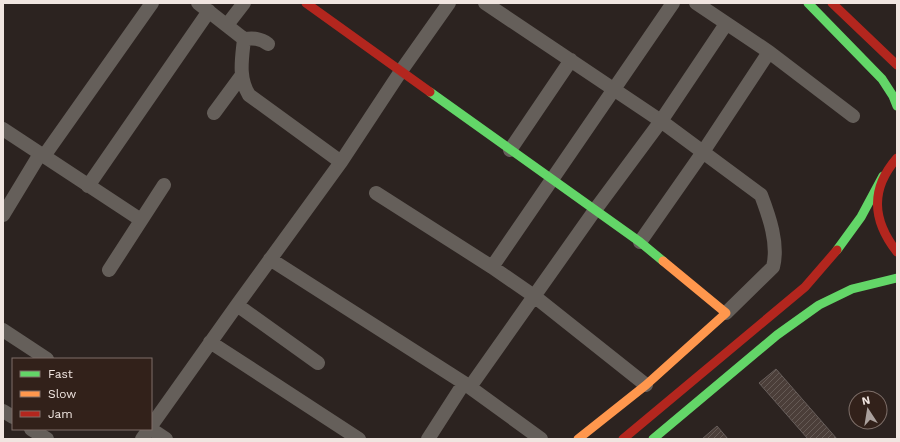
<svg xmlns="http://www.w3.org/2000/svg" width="900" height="442" font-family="'Work Sans',sans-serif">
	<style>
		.building { fill: url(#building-hatch); stroke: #675e5b }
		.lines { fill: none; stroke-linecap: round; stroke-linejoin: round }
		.street { stroke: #655f5a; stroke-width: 14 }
		.fast { stroke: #63d668; stroke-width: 9 }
		.slow { stroke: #ff974d; stroke-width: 9 }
		.jam { stroke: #b3261e; stroke-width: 9 }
	</style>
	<defs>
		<pattern id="building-hatch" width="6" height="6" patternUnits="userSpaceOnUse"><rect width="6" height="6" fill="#4b3e39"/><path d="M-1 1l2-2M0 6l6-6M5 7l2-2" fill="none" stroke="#655a55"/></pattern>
	</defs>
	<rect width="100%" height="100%" fill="#2c2320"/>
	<path class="building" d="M776,369L837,439H808L759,383Z
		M717,426L728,439H702Z"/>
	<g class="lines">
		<path class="street" d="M198,3L244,39C242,59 238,77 249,95L341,162
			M485,3L661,121L761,195C769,216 779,244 773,267L726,313
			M696,3L769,52L853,116
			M227,25L244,3
			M244,39C253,38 260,38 268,44
			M214,113L242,75
			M3,129L141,220
			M510,150L571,60
			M44,156L152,3
			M88,186L209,11
			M376,193L492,267L534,296L646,385
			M3,215L40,154
			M640,242L703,152L769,52
			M270,259L464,383L541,439
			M492,267L673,3
			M109,270L164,185
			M237,305L318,363
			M3,330L47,359
			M210,342L359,439
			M470,387L595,210L661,121L726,24
			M3,411L13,417
			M151,426L237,305L341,162L401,71L449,3
			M31,429L47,439
			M151,429L166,439
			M142,439L149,429
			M428,439L464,383"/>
		<path class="fast" d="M808,3L882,79L893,96L897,106
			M430,92L640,242L663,261
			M837,250L861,217L883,176
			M653,439L777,335L819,305L852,289L897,278"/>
		<path class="slow" d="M578,439L646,385L726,313L663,261"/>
		<path class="jam" d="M306,3L430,92
			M832,3L897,65
			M897,158C870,189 872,220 897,252
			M623,439L805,287L837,250"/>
	</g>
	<rect width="900" height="442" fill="none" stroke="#f0e5e0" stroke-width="8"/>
	<rect x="12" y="358" width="140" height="72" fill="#32211a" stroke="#7e6f69"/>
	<rect x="20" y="371" width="20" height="6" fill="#63d668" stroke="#7e6f69"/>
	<text x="48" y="378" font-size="12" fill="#f0e5e0">Fast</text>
	<rect x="20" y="391" width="20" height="6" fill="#ff974d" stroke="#7e6f69"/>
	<text x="48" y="398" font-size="12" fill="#f0e5e0">Slow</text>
	<rect x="20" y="411" width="20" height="6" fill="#b3261e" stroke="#7e6f69"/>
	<text x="48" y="418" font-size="12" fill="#f0e5e0">Jam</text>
	<g transform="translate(868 410) rotate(348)"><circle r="19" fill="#32211a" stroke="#7e6f69"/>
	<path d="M0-3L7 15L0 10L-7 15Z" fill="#aba19d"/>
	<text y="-6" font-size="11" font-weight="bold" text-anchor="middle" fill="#f0e5e0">N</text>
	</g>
</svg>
